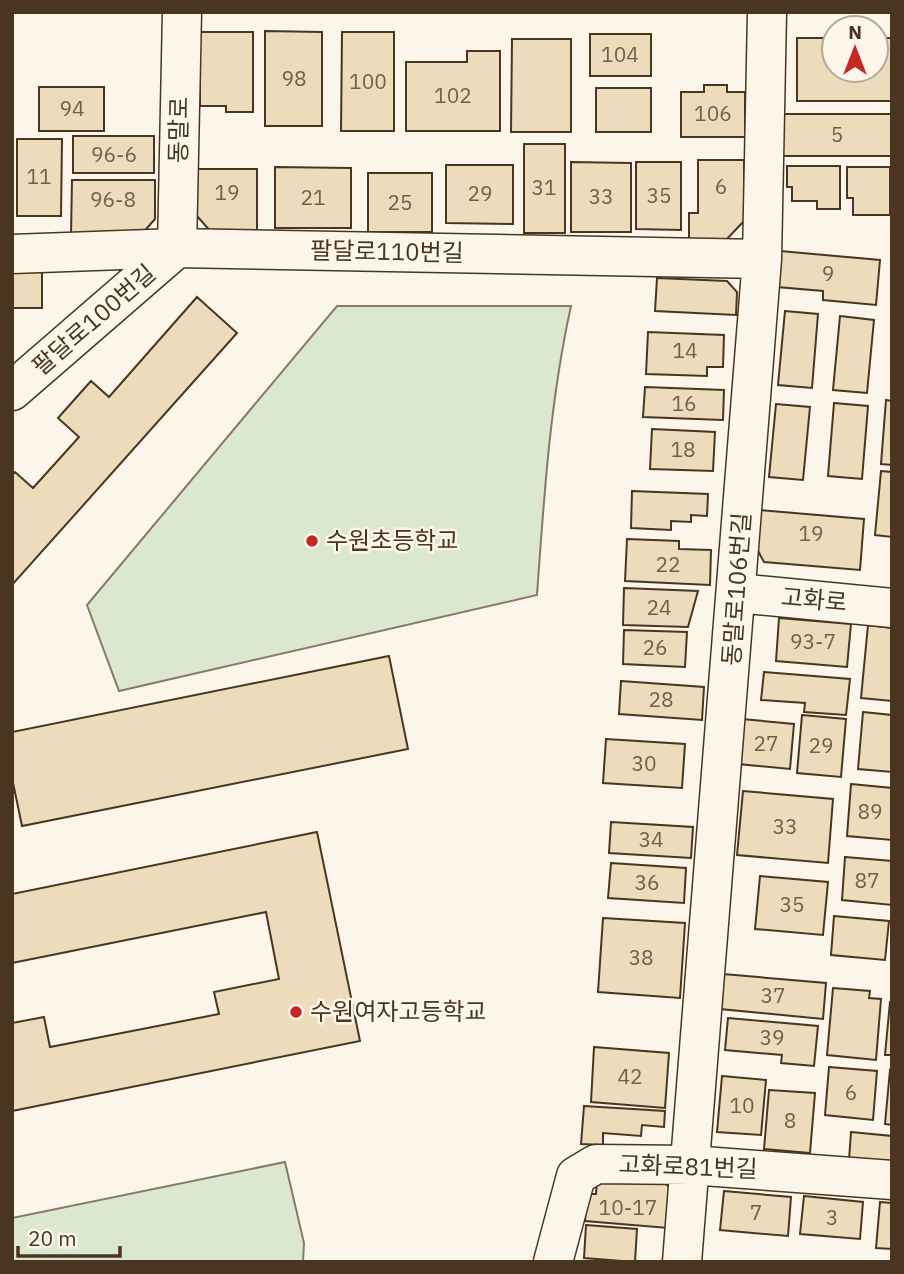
<svg xmlns="http://www.w3.org/2000/svg" width="904" height="1274" font-family="'IBM Plex Sans','Noto Sans KR',sans-serif">
	<style>
		.green { fill: #dce7d0; stroke: #887966; stroke-width: 2 }
		.building { fill: #ecdcbc; stroke: #4a3520; stroke-width: 2 }
		.lines { fill: none; stroke-linecap: round; stroke-linejoin: round }
		.minor-casing { stroke: #4a3520; stroke-width: 41 }
		.minor { stroke: #fbf6e9; stroke-width: 38 }
		.poi-dot { fill: #c62828; stroke: #fbf6e9; stroke-width: 2.5 }
		.labels { text-anchor: middle; stroke-width: 5; stroke-linejoin: round; paint-order: stroke }
		.number-label { font-size: 21px; fill: #725f47 }
		.street-label { font-size: 24px; fill: #4a3520; stroke: #fbf6e9 }
		.poi-label { font-size: 24px; fill: #4a3520; stroke: #fbf6e9; text-anchor: start }
	</style>
	<rect width="100%" height="100%" fill="#fbf6e9"/>
	<path class="green" d="M337,306H571C550,401 544,497 537,595L119,691L87,605Z
		M285,1162L304,1243L303,1262H12V1218Z"/>
	<path class="building" d="M265,31L322,32V126H265Z
		M200,32H253V112H226V106H200Z
		M342,32H394V131H341Z
		M590,34H651V76H590Z
		M797,38H834V70H876V38H892V101H797Z
		M512,39H571V132H511Z
		M467,51H500V131H406V62H467Z
		M704,85H727V92H745V137H681V92H704Z
		M39,87H104V131H39Z
		M596,88H651V132H596Z
		M783,114H892V156H783Z
		M73,136H154V173H73Z
		M17,139H62L61,216H17Z
		M524,144H565V233H524Z
		M698,160H744V221L725,241H689V213H698Z
		M571,162L631,163V232H571Z
		M636,162H681V230L636,229Z
		M446,165H513V224L446,223Z
		M787,166H840V209H817V201H792V187H787Z
		M275,167L351,168V228H275Z
		M847,167H890V215H853V198H847Z
		M197,169H257V233H212L197,216Z
		M368,173H432V232H368Z
		M72,180H155V219L140,236L71,235Z
		M780,251L880,260L876,305L823,300V291L777,287Z
		M12,263H42V308H12Z
		M657,278L727,281L737,292L736,315L655,311Z
		M197,297L237,333L12,585V475L15,472L33,488L79,437L58,418L91,381L109,397Z
		M785,311L818,314L812,388L778,385Z
		M840,316L874,320L867,393L833,390Z
		M648,332L724,335L723,367H707V376L646,374Z
		M645,387L724,390L723,420L643,417Z
		M886,400L892,401V465L881,464Z
		M834,403L868,406L862,479L828,476Z
		M776,404L810,407L803,480L769,477Z
		M652,429L715,432L713,471L650,469Z
		M881,471L892,472V537L875,535Z
		M632,491L708,494L707,516L691,515V522L671,521V530L631,528Z
		M760,510L864,519L860,570L764,562L757,549Z
		M627,539L679,541V549L711,550L710,585L625,581Z
		M624,588L698,591L688,627L623,625Z
		M779,618L851,624L847,667L776,661Z
		M868,625L892,628V701L861,698Z
		M624,630L687,632L685,667L623,664Z
		M389,656L408,749L22,826L12,778V732Z
		M764,672L850,679L846,715L804,712L805,703L761,700Z
		M621,681L704,687L702,720L619,714Z
		M863,712L892,715V772L858,769Z
		M802,715L846,719L841,777L797,773Z
		M742,719L794,724L790,769L738,764Z
		M606,739L685,744L682,788L603,783Z
		M851,784L892,788V840L847,836Z
		M743,791L833,799L828,863L737,855Z
		M611,822L693,827L691,858L609,853Z
		M317,832L360,1041L12,1111V1023L44,1017L50,1047L219,1014L214,992L279,979L266,912L12,963V894Z
		M845,857L892,861V905L842,900Z
		M611,863L686,868L684,903L608,898Z
		M760,876L828,882L823,935L755,929Z
		M834,916L889,921L885,960L831,955Z
		M603,918L685,923L680,998L598,992Z
		M723,974L826,983L823,1019L720,1009Z
		M833,988L870,991L869,998L881,999L876,1060L827,1055Z
		M890,1002H892V1055H885Z
		M728,1018L818,1026L814,1066L781,1063L782,1055L725,1050Z
		M594,1047L669,1053L665,1108L591,1102Z
		M829,1067L877,1071L873,1120L825,1115Z
		M890,1070L892,1071V1125L885,1124Z
		M722,1076L766,1080L761,1135L717,1132Z
		M769,1090L815,1093L810,1153L764,1149Z
		M584,1106L665,1111L664,1127L642,1125L641,1136L603,1133V1145L581,1144Z
		M851,1132L892,1136V1164L849,1160Z
		M652,1174L671,1188L668,1228L585,1221L587,1194H596L597,1180Z
		M724,1191L791,1197L788,1236L720,1230Z
		M804,1196L863,1202L860,1239L800,1234Z
		M880,1202L892,1203V1249L876,1248Z
		M586,1225L637,1229L635,1262L584,1258Z"/>
	<g class="lines">
		<g class="minor-casing">
			<path id="minor" d="M177,248L182,12
				M12,254L177,248L762,259
				M12,391L177,248
				M737,593L892,608
				M553,1262L576,1176L596,1164L690,1165L892,1180
				M682,1262L762,259L767,12"/>
		</g>
		<use href="#minor" class="minor"/>
	</g>
	<g class="poi-dot">
		<circle cx="312" cy="541" r="7"/>
		<circle cx="296" cy="1012" r="7"/>
	</g>
	<g class="labels">
		<g class="number-label">
			<text x="620" y="62">104</text>
			<text x="294" y="86">98</text>
			<text x="368" y="89">100</text>
			<text x="453" y="103">102</text>
			<text x="72" y="116">94</text>
			<text x="713" y="121">106</text>
			<text x="837" y="142">5</text>
			<text x="114" y="162">96-6</text>
			<text x="39" y="184">11</text>
			<text x="721" y="194">6</text>
			<text x="544" y="195">31</text>
			<text x="227" y="200">19</text>
			<text x="480" y="201">29</text>
			<text x="659" y="203">35</text>
			<text x="601" y="204">33</text>
			<text x="313" y="205">21</text>
			<text x="113" y="207">96-8</text>
			<text x="400" y="210">25</text>
			<text x="828" y="281">9</text>
			<text x="685" y="358">14</text>
			<text x="684" y="411">16</text>
			<text x="683" y="457">18</text>
			<text x="811" y="541">19</text>
			<text x="668" y="572">22</text>
			<text x="659" y="615">24</text>
			<text x="813" y="649">93-7</text>
			<text x="655" y="655">26</text>
			<text x="661" y="707">28</text>
			<text x="766" y="751">27</text>
			<text x="821" y="753">29</text>
			<text x="644" y="771">30</text>
			<text x="870" y="819">89</text>
			<text x="785" y="834">33</text>
			<text x="651" y="847">34</text>
			<text x="867" y="888">87</text>
			<text x="647" y="890">36</text>
			<text x="792" y="912">35</text>
			<text x="641" y="965">38</text>
			<text x="773" y="1003">37</text>
			<text x="772" y="1045">39</text>
			<text x="630" y="1084">42</text>
			<text x="851" y="1100">6</text>
			<text x="742" y="1113">10</text>
			<text x="790" y="1128">8</text>
			<text x="628" y="1215">10-17</text>
			<text x="756" y="1220">7</text>
			<text x="832" y="1225">3</text>
		</g>
		<g class="street-label">
			<text transform="translate(179 130) rotate(-89)" y="8">동말로</text>
			<text transform="translate(387 252) rotate(1)" y="8">팔달로110번길</text>
			<text transform="translate(94 320) rotate(-41)" y="8">팔달로100번길</text>
			<text transform="translate(737 589) rotate(-86)" y="8">동말로106번길</text>
			<text transform="translate(814 600) rotate(5)" y="8">고화로</text>
			<text transform="translate(688 1167) rotate(2)" y="8">고화로81번길</text>
		</g>
		<g class="poi-label">
			<text x="326" y="549">수원초등학교</text>
			<text x="310" y="1020">수원여자고등학교</text>
		</g>
	</g>
	<rect width="904" height="1274" fill="none" stroke="#4a3520" stroke-width="28"/>
	<g transform="translate(855 49)"><circle r="33" fill="#fbf6e9" stroke="#b4a999" stroke-width="2"/>
	<path d="M0-5L12 26L0 18L-12 26Z" fill="#c62828"/>
	<text y="-10" font-size="19" font-weight="bold" text-anchor="middle" fill="#4a3520">N</text>
	</g>
	<path d="M18 1246v10h102v-10" fill="none" stroke="#4a3520" stroke-width="3.5"/>
	<text x="28" y="1246" font-size="21" fill="#4a3520" stroke="#fbf6e9" stroke-width="5" paint-order="stroke">20 m</text>
</svg>
